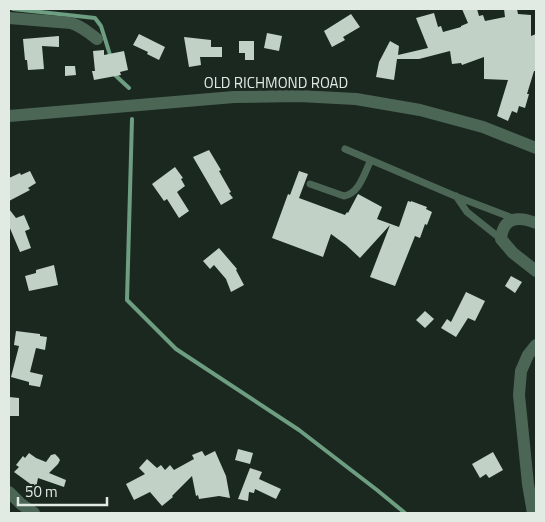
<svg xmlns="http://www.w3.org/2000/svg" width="545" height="522" font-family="'Titillium Web',sans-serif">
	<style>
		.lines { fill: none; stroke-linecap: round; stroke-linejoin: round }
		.stream { stroke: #6d9e81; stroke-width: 4 }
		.building { fill: #c1d1c6 }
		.service { stroke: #4c6655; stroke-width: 7 }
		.minor { stroke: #4c6655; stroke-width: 12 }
		.tertiary { stroke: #4c6655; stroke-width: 12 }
		.labels { text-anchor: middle; stroke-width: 5; stroke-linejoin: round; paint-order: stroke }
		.street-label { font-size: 15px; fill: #e2eae4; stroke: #1b2820 }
	</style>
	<rect width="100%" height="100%" fill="#1b2820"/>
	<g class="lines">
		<path class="stream" d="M13,9L95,18L101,26L111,58
			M114,72L115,75L129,88
			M132,119L127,300L176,349L299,430L377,490L405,513"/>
	</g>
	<path class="building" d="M462,9H477L479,16L483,15L485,21L505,17L504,9H517L518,14L531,15V36L536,34V71H534L527,94H529L525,108L519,106L517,113L512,111L508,121L497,116L508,80L484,79V57L462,65L461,63L452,64L450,51L419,59H397L394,80L376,77L379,62L390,41L399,46L398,55L428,48L416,18L434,13L438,27L441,26L443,32L461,27V26L468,23Z
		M351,14L360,27L343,37L345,40L332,47L324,31Z
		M267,33L282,36L279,51L264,48Z
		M139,34L165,47L159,60L147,54L148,52L133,45Z
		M59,36V47L42,46L44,69L28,70L27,60H25L23,39Z
		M184,37L211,40V47H222V57H200L201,65L189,67Z
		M239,41H254V60H245V53H239Z
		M104,50V55L124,51L128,70L120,72L121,75L94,80L92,71H95L93,51Z
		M65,66H75L76,75L65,76Z
		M209,150L221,170L219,171L231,192L229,193L233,198L221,205L193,157Z
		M175,167L183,178L181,179L185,186L177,192L189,211L179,218L167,199L164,201L152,184Z
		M30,171L36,183L28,188L30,190L9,201V178L20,173L21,175Z
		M299,171L308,174L299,198L345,215L347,212L348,213L358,194L382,207L377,219L399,227L408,201L411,202V201L427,207L426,209L432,212L427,225L425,224L420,238L415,236L395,286L370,277L390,225L360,258L346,245L331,234L323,257L272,238L288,194L290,195Z
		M9,209L16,218L24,215L30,229L25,231L31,248L20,252L9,226Z
		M219,248L237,269L236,270L244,285L231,292L226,279L214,265L210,269L203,261Z
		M54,265L58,285L29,291L25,276L36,273V270Z
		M511,276L522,282L515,293L505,286Z
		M466,292L485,301L475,321L468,318L456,337L441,328L447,319L451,322Z
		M425,311L434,319L425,328L416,320Z
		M16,331L40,334V336L47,337L45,350L36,348L30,372L43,375L40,387L29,385V382L11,377L19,346L14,345Z
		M9,397L19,398V416H9Z
		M238,449L253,453L250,464L235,460Z
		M202,451L205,456L215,451L226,476L230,498L219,496L199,499L198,495L196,496L192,476L172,496L173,497L162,506L150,492L134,500L126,484L145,474L139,468L147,459L157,468L161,465L165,470L170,465L174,470L194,459L192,455Z
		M493,452L503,470L489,478L486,474L480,478L472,464Z
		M29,453L36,458L46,462L51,455L55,454L58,457L60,460L58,464L49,473L66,480L64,487L38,478L36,488L14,472L19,467L16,465L23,456L25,458Z
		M250,468L262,472L259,479L281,489L276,499L255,489L254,493L249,492L248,501L238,499Z"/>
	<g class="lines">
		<path class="service" d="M345,149L455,196L515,219
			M310,184L344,196C360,193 364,173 371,160
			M456,196L467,212L501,239"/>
		<path class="minor" d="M9,18L71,23C81,26 88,32 97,39
			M536,223C518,216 503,217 501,239L513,253L536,271
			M9,492L21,504L34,513
			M533,513L528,484L519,395L521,371L528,355L536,345"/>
		<path class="tertiary" d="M9,116L234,97L299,96L356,99L420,110L483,127L536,148"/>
	</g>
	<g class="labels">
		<g class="street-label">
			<text x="276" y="88">OLD RICHMOND ROAD</text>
		</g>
	</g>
	<rect width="545" height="522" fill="none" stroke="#e2eae4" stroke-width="20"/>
	<path d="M18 497v8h89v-8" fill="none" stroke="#e2eae4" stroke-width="2.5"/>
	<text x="25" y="497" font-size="15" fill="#e2eae4" stroke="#1b2820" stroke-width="4" paint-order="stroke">50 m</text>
</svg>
